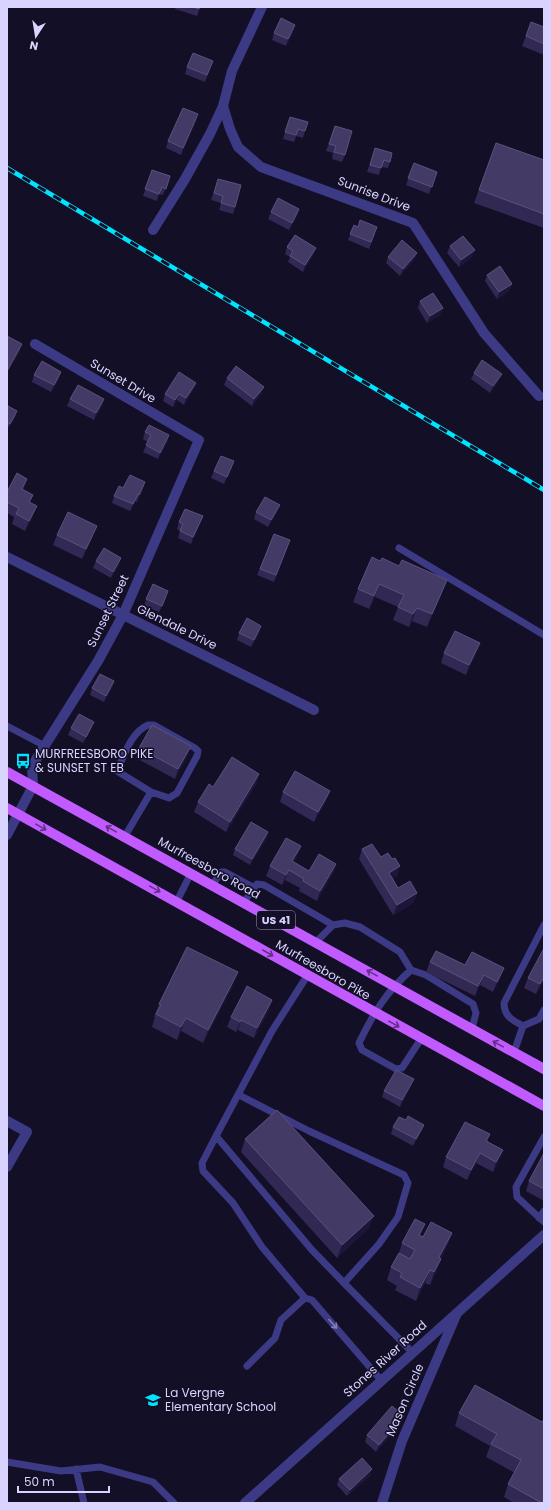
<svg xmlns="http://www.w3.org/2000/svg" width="551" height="1510" font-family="Poppins,sans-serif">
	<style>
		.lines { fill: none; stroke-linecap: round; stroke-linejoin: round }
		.lane { stroke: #3d3a85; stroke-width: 7 }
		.street { stroke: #3d3a85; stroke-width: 10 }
		.primary { stroke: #c25bff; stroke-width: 10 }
		.rail-casing { stroke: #00e5ff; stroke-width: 4.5 }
		.rail { stroke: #130f26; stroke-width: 3; stroke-dasharray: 9; stroke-linecap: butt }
		.wall { fill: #312854 }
		.shaded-wall { fill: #1d163a }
		.building { fill: #433a66; stroke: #5a527e }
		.oneway { stroke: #623188 }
		.oneway2 { stroke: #837fbc }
		.labels { text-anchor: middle; stroke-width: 3; stroke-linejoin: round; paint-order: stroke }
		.shield { fill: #130f26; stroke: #9e99be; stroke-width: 1 }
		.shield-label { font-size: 11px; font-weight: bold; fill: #d9d4ff }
		.street-label { font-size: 12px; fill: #d9d4ff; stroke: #130f26 }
		.poi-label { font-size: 12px; fill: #d9d4ff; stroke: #130f26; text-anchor: start }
	</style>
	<rect width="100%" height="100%" fill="#130f26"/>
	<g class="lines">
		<path class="lane" d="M399,548L544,635
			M148,725H154L195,748L198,751L197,756L177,793L169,798L151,792L117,771C124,756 131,732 148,725Z
			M7,726L45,746
			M125,836L151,792
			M213,884L221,872H225L253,887
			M177,901L191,873
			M244,902L257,884L264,885L333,925
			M316,942L333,925L345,923L360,927L400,952L411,970L426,975L473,1004L476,1013L472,1029
			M411,970C386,992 373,1014 359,1043L362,1050L396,1069L402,1068L421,1039
			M523,1026C512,1020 504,1016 504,1003L544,925
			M514,1052L523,1026L539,1019L544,1010
			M239,1095L309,1131L404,1175L408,1183L398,1217L379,1244L344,1283L312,1250L216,1136L272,1031L307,976
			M216,1136L202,1163L203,1171L233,1203L262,1247L305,1298L312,1300L381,1380
			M544,1137L516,1187L517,1197L544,1222
			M539,1218L544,1211
			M344,1283L412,1352
			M247,1366L275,1338L281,1320L305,1298
			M7,1462L61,1471L100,1467L153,1482L174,1503
			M76,1469L84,1503"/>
		<path class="street" d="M223,106L230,129L238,147L261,167L413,223L484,333L539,396
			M153,230L185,179L210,134L223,106L232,71L262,7
			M7,557L314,710
			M7,835L33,786L32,766L98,661L123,615L199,440L35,344
			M7,1121L27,1132L7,1167
			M245,1503L544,1235
			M382,1503L402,1441L457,1313"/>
		<path class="primary" d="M7,772L544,1069
			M7,808C187,906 364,1008 544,1106"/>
		<g class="rail-casing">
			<path id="rail" d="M7,168L544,490"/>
		</g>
		<use href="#rail" class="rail"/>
	</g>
	<path class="wall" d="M176,7H200L197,16L175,9Z
		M544,27V55L522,46L526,36Z
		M293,32L286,46L272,40L274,33Z
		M213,61L205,82L185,74L187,67Z
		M290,117L305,131L303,138L296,136L294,142L283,139Z
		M196,121L181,155L166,148L168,141Z
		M335,126L345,155L342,162L332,159L333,153L326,151Z
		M496,143L544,160V228L474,203Z
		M375,148L390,162L388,168L381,167L379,175L367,172Z
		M414,163L437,172L429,194L406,185Z
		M152,170L170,176L163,195L159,194L157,201L143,196Z
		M218,179L235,207L233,214L219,210L221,203L211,200Z
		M299,209L297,216L289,230L268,219L271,212Z
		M354,225L375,234L369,249L348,240Z
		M450,246L472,257L459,267L447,253Z
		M287,247L313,255L303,272L288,262L290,257L285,254Z
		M417,253L414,260L400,276L386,263L388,257Z
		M487,275L512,284L509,291L497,299L485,281Z
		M420,301L443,308L440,315L427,323L418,308Z
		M474,373L499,380L490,393L471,379Z
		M34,375L59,379L51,392L32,382Z
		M227,378L264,387L261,394L252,406L224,385Z
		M196,383L193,390L184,405L177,400L173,407L163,401L165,394Z
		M70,399H104L102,406L94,420L67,406Z
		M7,408L16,415L9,427L7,426Z
		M145,432L169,435L167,442L158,459L143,452L148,442L143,439Z
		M234,461L224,484L211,478L214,471Z
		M145,482L143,489L137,502L135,501L130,511L112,503L114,496L123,488Z
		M23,490L33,495L30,503L33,516L25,531L12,524L14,517L7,513V492Z
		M256,512H277L268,527L254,519Z
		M203,516L191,544L178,538L180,531L177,529L179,522Z
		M274,534L290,540L274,582L257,575Z
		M57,535L93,536L82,559L53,545Z
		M96,561L119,565L111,578L93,568Z
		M380,561L399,566L447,580L442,593L427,627L412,621L409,627L393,620L398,607L375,597L369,609L353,602L358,589Z
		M166,598L159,612L144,606L146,599Z
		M239,633H259L251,647L237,640Z
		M444,653H476L466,675L441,663Z
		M114,681L112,688L104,702L90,695L92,688Z
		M71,728L91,729L83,743L68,735Z
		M191,746L187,756L175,779L136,758L139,748Z
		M259,774L256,784L226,832L194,812L198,802L213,787Z
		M330,791L326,801L314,822L280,802L283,792Z
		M268,832L266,839L250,865L233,855L235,849Z
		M301,846L297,856L294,862L309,871L336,864L333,873L317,901L299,891L300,888L285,880L282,885L266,876L270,866Z
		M362,849L381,857L400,866L397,876L393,878L398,888L417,893L413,903L393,915L359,859Z
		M430,962L465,965L504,968L500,978L493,992L480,985L475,996L426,972Z
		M528,978L544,980L536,994L524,988Z
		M233,985L203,1043L181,1031L177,1040L152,1027L155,1017H154L159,1004Z
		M272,1000L269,1010L254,1038L238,1030L236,1032L227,1027L231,1017Z
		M414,1079L411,1086L400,1107L382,1097L384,1091Z
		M406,1120L424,1125L421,1132L413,1146L391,1134L393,1127Z
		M490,1134L487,1142L499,1160L493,1172L476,1163L467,1180L443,1167L446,1157Z
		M245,1139L369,1228L337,1258L241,1152Z
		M544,1153V1201L526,1191L529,1181Z
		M452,1233L447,1246L441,1258L436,1272L430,1285L425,1283L416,1301L395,1290L397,1286L387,1280L391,1267L399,1253L402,1243L420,1236L423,1237Z
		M459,1413L542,1422L544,1503H514L504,1497L508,1484L515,1473L486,1457L490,1446L455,1426Z
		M402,1422L376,1452L365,1442L367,1435Z
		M370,1476L347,1496L337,1485L339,1479Z"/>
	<path class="shaded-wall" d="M295,25L293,32L286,46L288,39Z
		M198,114L196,121L181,155L183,148Z
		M299,209L297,216L289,230L292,223Z
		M316,248L313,255L303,272L305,265Z
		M475,250L472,257L459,267L461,260Z
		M417,253L414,260L400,276L403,269Z
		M512,284L509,291L497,299L499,292Z
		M443,308L440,315L427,323L430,316Z
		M22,344L20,351L7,374V371Z
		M61,372L59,379L51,392L54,385Z
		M502,374L499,380L490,393L493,386Z
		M196,383L193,390L184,405L186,398Z
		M264,387L261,394L252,406L254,399Z
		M179,394L177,400L173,407L175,400Z
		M104,399L102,406L94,420L96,413Z
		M169,435L167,442L158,459L160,453Z
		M234,461L232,468L224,484L227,477Z
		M27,479L24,489L18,499L22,489Z
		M145,482L143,489L137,502L139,495Z
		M280,505L277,512L268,527L271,520Z
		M37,506L33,516L25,531L29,521Z
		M203,516L191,544L193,537Z
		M97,526L93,536L82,559L86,549Z
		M121,558L119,565L111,578L113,572Z
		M447,580L442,593L427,627L432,614Z
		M379,584L375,597L369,609L374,596Z
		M417,608L412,621L409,627L413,614Z
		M261,626L259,633L251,647L254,640Z
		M480,643L476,653L466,675L469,665Z
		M114,681L112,688L104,702L106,696Z
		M191,746L187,756L175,779L178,769Z
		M259,774L256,784L226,832L230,822Z
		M330,791L326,801L314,822L318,812Z
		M268,832L266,839L250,865L252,859Z
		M301,846L297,856L289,871L292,861Z
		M336,864L333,873L317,901L320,891Z
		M400,866L397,876L385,883L389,873Z
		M289,870L285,880L282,885L286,875Z
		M417,893L413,903L393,915L397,905Z
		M504,968L500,978L493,992L497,982Z
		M238,972L233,985L203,1043L208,1030Z
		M484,975L480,985L475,996L478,986Z
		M544,977V980L536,994L540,984Z
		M272,1000L269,1010L254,1038L257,1028Z
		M186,1018L181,1031L177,1040L181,1027Z
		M241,1020L238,1030L236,1032L240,1022Z
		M414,1079L411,1086L400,1107L402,1100Z
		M424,1125L421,1132L413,1146L416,1139Z
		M503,1150L499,1160L493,1172L496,1162Z
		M480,1153L476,1163L467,1180L471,1170Z
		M374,1216L369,1228L337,1258L342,1245Z
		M425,1224L420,1237L419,1235Z
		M452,1233L447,1246L434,1270L439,1257Z
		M441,1259L436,1272L430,1285L434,1272Z
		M430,1270L425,1283L416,1301L420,1288Z
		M404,1416L402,1422L376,1452L379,1445Z
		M372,1469L370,1476L347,1496L350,1490Z"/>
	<path class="building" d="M193,7H200L199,9Z
		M281,18L295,25L288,39L274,33Z
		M531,22L544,27V44L526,36Z
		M193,53L213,61L207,75L187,67Z
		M183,108L198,114L183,148L168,141Z
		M290,117L308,122L305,131L298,129L296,135L285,132Z
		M335,126L352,131L345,155L334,152L336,146L329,144Z
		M496,143L544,160V214L479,190Z
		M375,148L392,153L390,162L384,160L381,168L370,165Z
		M414,163L437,172L432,187L408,178Z
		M152,170L170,176L166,189L162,187L159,194L145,189Z
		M218,179L241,185L235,207L221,203L223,196L214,193Z
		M278,198L299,209L292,223L271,212Z
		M360,220L377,227L371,242L350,234L354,225L358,227Z
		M295,235L316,248L305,265L290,256L293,251L287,247Z
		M463,236L475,250L461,260L450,246Z
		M402,240L417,253L403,269L388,257Z
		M500,266L512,284L499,292L487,275Z
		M433,293L443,308L430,316L420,301Z
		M7,336L22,344L7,371Z
		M482,360L502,374L493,386L474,373Z
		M42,361L61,372L54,385L34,375Z
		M236,366L264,387L254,399L227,378Z
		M179,372L196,383L186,398L179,394L175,400L165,394Z
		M78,385L104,399L96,413L70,399Z
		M8,406L17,411L10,424L7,422V408Z
		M149,425L169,435L160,453L146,445L151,435L145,432Z
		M221,456L234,461L227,477L214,471Z
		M17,473L27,479L22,489L33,495L29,502L37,506L29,521L16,514L19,508L7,502V492Z
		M130,475L145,482L139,495L138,494L133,504L114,496L119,486L123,488Z
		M265,497L280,505L271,520L256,512Z
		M185,509L203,516L193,537L180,531L183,524L179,522Z
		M68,512L97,526L86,549L57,535Z
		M274,534L290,540L276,575L260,569Z
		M104,548L121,558L113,572L96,561Z
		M372,557L380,561L382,558L399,566L402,560L447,580L432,614L417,608L413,614L398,607L404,595L379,584L374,596L358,589Z
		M153,584L168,591L162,606L146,599Z
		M247,618L261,626L254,640L239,633Z
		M455,631L480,643L469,665L444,653Z
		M100,674L114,681L106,696L92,688Z
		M79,714L94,722L86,737L71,728Z
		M152,725L191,746L178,769L139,748Z
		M232,757L259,774L230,822L198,802L209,784L213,787Z
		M295,771L330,791L318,812L283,792Z
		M251,822L268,832L252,859L235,849Z
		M286,838L301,846L292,861L309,871L319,854L336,864L320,891L303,881L304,879L289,870L286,875L270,866Z
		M372,844L381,857L388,853L392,859L395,858L400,866L389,873L398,888L410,881L417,893L397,905L362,849Z
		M187,947L238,972L208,1030L186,1018L181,1027L156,1014L161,1005L159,1004Z
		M544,948V977L540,984L528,978Z
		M436,951L465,965L472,952L504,968L497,982L484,975L478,986L430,962Z
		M247,986L272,1000L257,1028L241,1020L240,1022L231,1017Z
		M396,1070L414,1079L402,1100L384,1091Z
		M277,1110L374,1216L342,1245L245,1139Z
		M408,1116L424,1125L416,1139L393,1127L399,1117L406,1120Z
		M465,1122L490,1134L486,1141L503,1150L496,1162L480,1153L471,1170L446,1157Z
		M544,1153V1189L529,1181Z
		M415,1219L425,1224L419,1235L423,1237L431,1222L452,1233L439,1257L441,1259L434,1272L430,1270L420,1288L400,1277L402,1273L391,1267L399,1253L410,1259L415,1250L402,1243Z
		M475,1385L542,1422L544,1419V1503H539L540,1502L508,1484L521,1460L491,1444L497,1434L459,1413Z
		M392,1406L404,1416L379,1445L367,1435Z
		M362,1458L372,1469L350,1490L339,1479Z"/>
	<defs><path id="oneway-shaft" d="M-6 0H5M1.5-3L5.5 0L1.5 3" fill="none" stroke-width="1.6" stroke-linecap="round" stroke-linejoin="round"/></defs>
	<g class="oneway">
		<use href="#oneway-shaft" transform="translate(41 827) rotate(29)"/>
		<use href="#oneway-shaft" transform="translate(111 829) rotate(-151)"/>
		<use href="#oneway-shaft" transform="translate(155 889) rotate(29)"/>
		<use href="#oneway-shaft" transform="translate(268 953) rotate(30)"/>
		<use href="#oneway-shaft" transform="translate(372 973) rotate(-151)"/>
		<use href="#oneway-shaft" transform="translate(394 1024) rotate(29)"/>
		<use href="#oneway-shaft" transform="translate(498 1044) rotate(-151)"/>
	</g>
	<use class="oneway2" href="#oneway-shaft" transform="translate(333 1324) rotate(48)"/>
	<defs>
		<g id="bus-bare" transform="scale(1.2)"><path d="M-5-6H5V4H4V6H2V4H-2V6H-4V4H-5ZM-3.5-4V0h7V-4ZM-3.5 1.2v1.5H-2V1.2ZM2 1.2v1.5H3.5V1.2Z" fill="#00e5ff" stroke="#130f26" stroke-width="2.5" paint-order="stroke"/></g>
		<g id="school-bare" transform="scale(1.2)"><path d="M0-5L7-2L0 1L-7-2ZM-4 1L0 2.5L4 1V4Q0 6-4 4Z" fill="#00e5ff" stroke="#130f26" stroke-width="2.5" paint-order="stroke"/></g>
	</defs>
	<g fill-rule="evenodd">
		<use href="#bus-bare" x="23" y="761"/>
		<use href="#school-bare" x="153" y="1400"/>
	</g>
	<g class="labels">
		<rect class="shield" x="257" y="911" width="38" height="18" rx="3"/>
		<g class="shield-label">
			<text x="276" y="924">US 41</text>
		</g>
		<g class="street-label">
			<text transform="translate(374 194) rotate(21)" y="4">Sunrise Drive</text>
			<text transform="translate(123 381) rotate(31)" y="4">Sunset Drive</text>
			<text transform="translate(108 611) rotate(-64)" y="4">Sunset Street</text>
			<text transform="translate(177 627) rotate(26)" y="4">Glendale Drive</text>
			<text transform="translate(209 868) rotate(29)" y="4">Murfreesboro Road</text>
			<text transform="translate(323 970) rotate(30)" y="4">Murfreesboro Pike</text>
			<text transform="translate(385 1359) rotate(-42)" y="4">Stones River Road</text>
			<text transform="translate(405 1400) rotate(-67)" y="4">Mason Circle</text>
		</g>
		<g class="poi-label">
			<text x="35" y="758">MURFREESBORO PIKE<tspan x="35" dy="14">&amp; SUNSET ST EB</tspan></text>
			<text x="165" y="1397">La Vergne<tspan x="165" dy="14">Elementary School</tspan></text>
		</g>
	</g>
	<rect width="551" height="1510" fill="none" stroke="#d9d4ff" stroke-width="16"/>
	<g transform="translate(36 36) rotate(192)" stroke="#130f26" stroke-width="3" paint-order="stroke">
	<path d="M0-3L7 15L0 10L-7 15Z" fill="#d9d4ff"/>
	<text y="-6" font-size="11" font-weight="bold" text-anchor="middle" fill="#d9d4ff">N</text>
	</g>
	<path d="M18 1486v6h91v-6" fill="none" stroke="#d9d4ff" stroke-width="2"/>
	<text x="24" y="1486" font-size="12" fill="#d9d4ff" stroke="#130f26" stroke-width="3" paint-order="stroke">50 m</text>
</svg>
